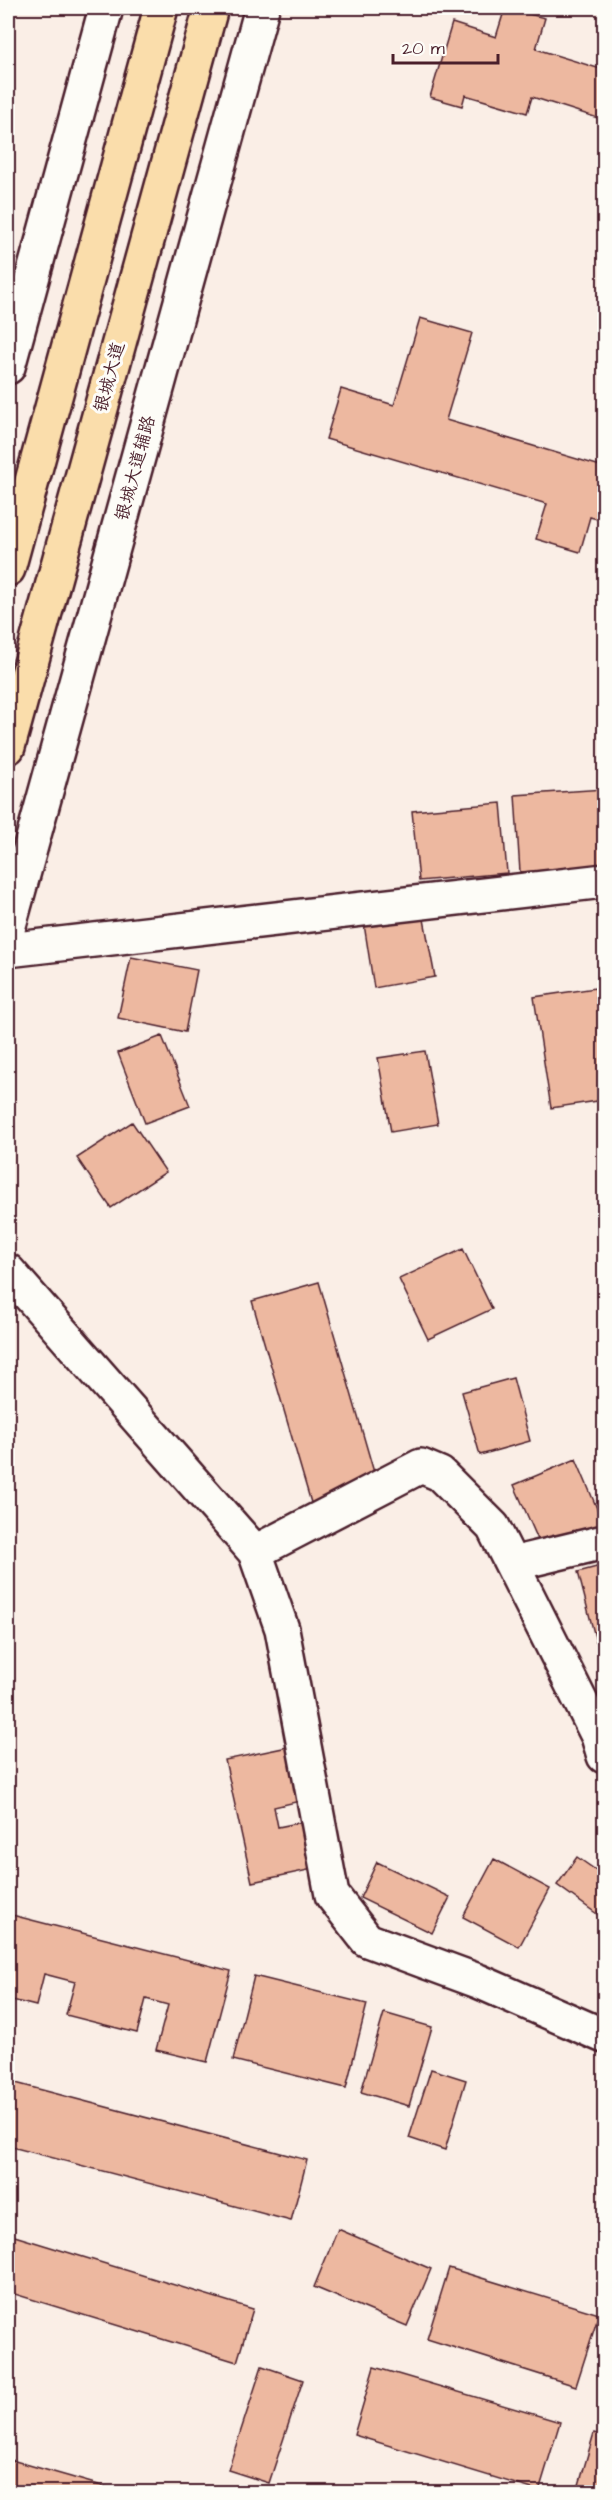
<svg xmlns="http://www.w3.org/2000/svg" width="612" height="2500" font-family="'Architects Daughter','LXGW WenKai TC',sans-serif">
	<style>
		.building { fill: #edb8a0; stroke: #4a1f2b; stroke-width: 1.5 }
		.lines { fill: none; stroke-linecap: round; stroke-linejoin: round }
		.minor-casing { stroke: #4a1f2b; stroke-width: 38 }
		.major-casing { stroke: #4a1f2b; stroke-width: 38 }
		.minor { stroke: #fdfcf7; stroke-width: 33 }
		.major { stroke: #faddab; stroke-width: 33 }
		.labels { text-anchor: middle; stroke-width: 6; stroke-linejoin: round; paint-order: stroke }
		.street-label { font-size: 18px; fill: #4a1f2b; stroke: #fdfcf7 }
	</style>
	<rect width="100%" height="100%" fill="#faeee6"/>
	<filter id="ink" filterUnits="userSpaceOnUse"><feTurbulence type="fractalNoise" baseFrequency=".0167" numOctaves="2"/><feDisplacementMap in="SourceGraphic" scale="12" xChannelSelector="R" yChannelSelector="G"/><feConvolveMatrix kernelMatrix="1 2 1 2 8 2 1 2 1" color-interpolation-filters="sRGB"/></filter>
	<g filter="url(#ink)">
		<path class="building" d="M505,8L545,18L536,49L604,70V120L532,97L527,113L465,95L462,106L430,97L452,23L496,37Z
			M420,318L472,333L446,420L604,467V521L590,517L580,552L536,539L547,504L326,439L341,389L394,405Z
			M604,789V866L520,872L515,795Z
			M501,803L507,873L419,881L412,811Z
			M423,914L435,977L374,988L364,924Z
			M131,957L197,970L185,1032L118,1018Z
			M595,988L604,1050V1100L551,1108L534,997Z
			M162,1036L190,1106L145,1123L118,1053Z
			M425,1051L438,1124L391,1132L378,1058Z
			M132,1122L166,1172L111,1208L77,1158Z
			M463,1249L492,1309L428,1339L399,1279Z
			M319,1282L380,1493L314,1513L252,1301Z
			M513,1378L530,1441L480,1455L462,1392Z
			M576,1459L604,1525L543,1551L514,1485Z
			M604,1565V1639L596,1641L578,1572Z
			M288,1747L300,1801L274,1807L278,1827L303,1822L313,1869L252,1882L225,1760Z
			M577,1857L604,1876V1903L597,1914L557,1885Z
			M494,1859L550,1889L519,1947L463,1917Z
			M377,1862L450,1897L432,1933L360,1898Z
			M8,1914L231,1971L207,2062L156,2050L168,2005L146,1999L137,2033L66,2015L75,1982L44,1974L36,2006L8,1999Z
			M254,1976L367,2004L346,2088L233,2060Z
			M384,2013L432,2027L409,2106L361,2092Z
			M431,2069L466,2080L445,2150L409,2138Z
			M8,2081L307,2160L291,2221L8,2146Z
			M338,2229L431,2269L407,2326L314,2287Z
			M8,2234L253,2309L237,2362L8,2292Z
			M449,2268L599,2314L576,2386L427,2339Z
			M262,2366L303,2380L269,2483L228,2470Z
			M374,2367L560,2422L539,2491L354,2435Z
			M594,2433L604,2436V2492H577Z
			M8,2459L123,2492H8Z"/>
		<g class="lines">
			<g class="minor-casing">
				<path id="minor" d="M8,367L106,8
					M8,929L262,8
					M8,950L604,881
					M8,1271L255,1552L282,1629L332,1895L367,1940L478,1981L604,2036
					M255,1552L421,1466L440,1474L493,1527L598,1736L604,1756
					M512,1564L604,1542"/>
			</g>
			<g class="major-casing">
				<path id="major" d="M8,569L161,8
					M8,747L211,8"/>
			</g>
			<use href="#minor" class="minor"/>
			<use href="#major" class="major"/>
		</g>
	</g>
	<g class="labels">
		<g class="street-label">
			<text transform="translate(109 377) rotate(-75)" y="6">银城大道</text>
			<text transform="translate(135 468) rotate(-75)" y="6">银城大道辅路</text>
		</g>
	</g>
	<rect width="612" height="2500" fill="none" stroke="#fdfcf7" stroke-width="30"/>
	<rect x="15" y="15" width="582" height="2470" fill="none" stroke="#4a1f2b" stroke-width="2" filter="url(#ink)"/>
	<path d="M393 54v9h105v-9" fill="none" stroke="#4a1f2b" stroke-width="3"/>
	<text x="402" y="54" font-size="18" fill="#4a1f2b" stroke="#fdfcf7" stroke-width="4.5" paint-order="stroke">20 m</text>
</svg>
